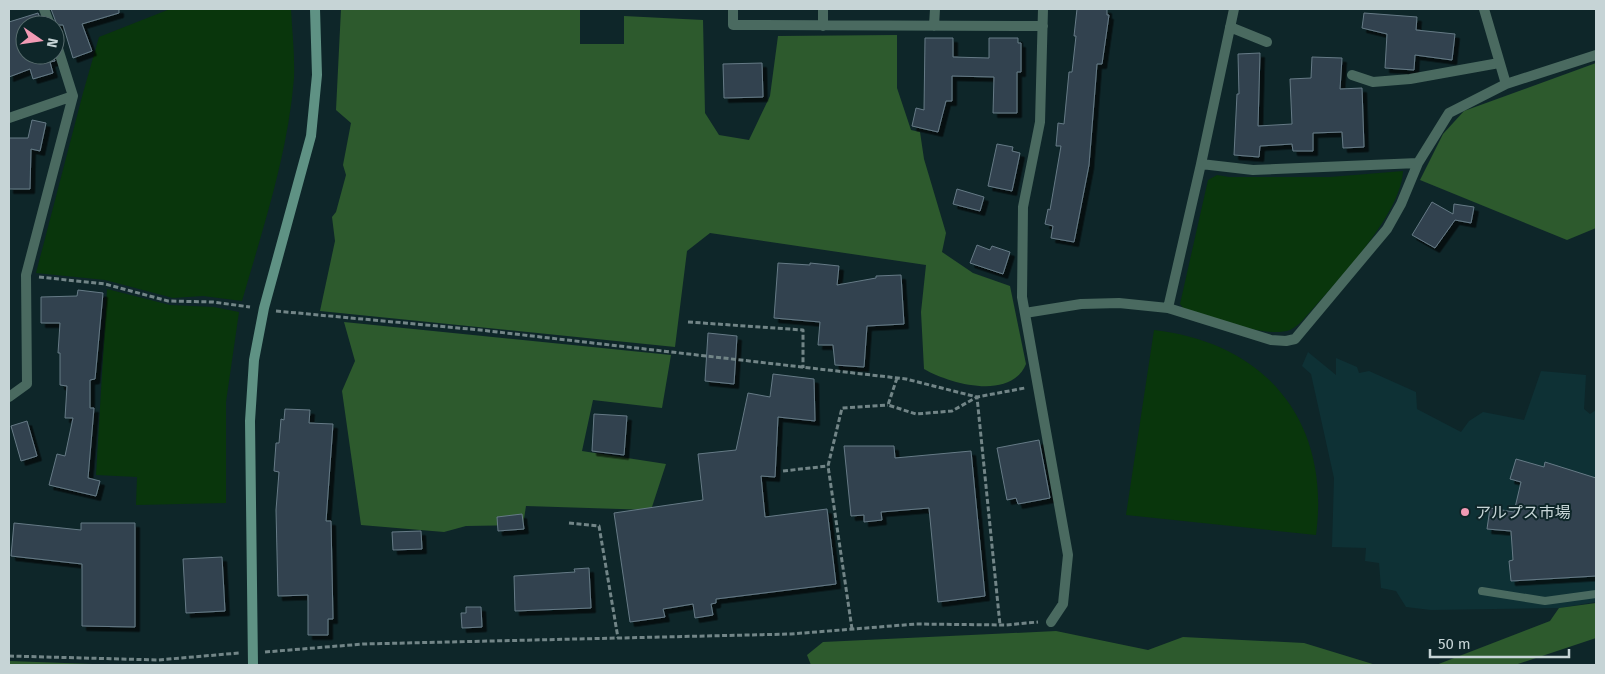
<svg xmlns="http://www.w3.org/2000/svg" width="1605" height="674" font-family="'Fira Sans','Noto Sans JP',sans-serif">
	<style>
		.built { fill: #0e3135 }
		.green { fill: #09360c }
		.forest { fill: #2d5a2d }
		.building { fill: #31434f; stroke: #667a86; filter: url(#shadow) }
		.lines { fill: none; stroke-linecap: round; stroke-linejoin: round }
		.path { stroke: #728587; stroke-width: 3; stroke-dasharray: 5 2.5; stroke-linecap: butt }
		.lane { stroke: #4a6a60; stroke-width: 8 }
		.street { stroke: #4a6a60; stroke-width: 10 }
		.secondary { stroke: #5f9284; stroke-width: 10 }
		.poi-dot { fill: #f19ab4; stroke: #0e2629; stroke-width: 2 }
		.labels { text-anchor: middle; stroke-width: 4; stroke-linejoin: round; paint-order: stroke }
		.poi-label { font-size: 16px; fill: #c6d4d6; stroke: #0e2629; text-anchor: start }
	</style>
	<defs>
		<filter id="shadow"><feDropShadow dx="4.5" dy="4.5" stdDeviation="0" flood-color="#0009"/></filter>
	</defs>
	<rect width="100%" height="100%" fill="#0e2629"/>
	<path class="built" d="M1308,352L1336,375V358L1357,367L1359,373L1369,371L1416,392L1417,409L1461,432L1469,421L1483,412L1524,420L1541,371L1586,375L1584,409L1590,414L1596,410V602L1559,608L1431,610L1406,607L1396,591L1381,588L1379,563L1365,561L1366,548L1332,547L1334,478L1311,374L1302,366Z"/>
	<path class="green" d="M170,9H291C292,31 295,55 294,78C288,154 263,228 242,301L203,296L173,298L105,280L36,273L83,93L99,37Z
		M1403,171C1401,217 1332,286 1302,321C1299,324 1294,328 1290,330C1264,339 1210,316 1184,309L1180,304L1208,180L1217,175L1229,177H1330Z
		M107,289L170,305L214,307L239,312L226,402V503L136,505L137,477L96,475Z
		M1154,330C1267,343 1331,422 1316,535L1126,515Z"/>
	<path class="forest" d="M341,9H580V44H624V16L703,20L705,113L719,135L749,140L770,96L778,36L897,35V88L911,130L920,132L924,159L946,233L942,252L973,273L1010,286L1026,364C1011,401 950,384 924,369L921,312L926,265L710,233L687,251L675,347L320,311L335,241L332,217L336,212L346,175L343,165L351,123L336,110Z
		M1596,63V228L1567,240L1420,180L1443,134L1464,111Z
		M344,322L671,355L662,408L593,400L582,451L666,464L651,510L526,506L523,525L466,526L444,532L361,525L342,391L355,361Z
		M1596,603V638L1515,665H1436L1550,621L1559,608Z
		M1056,631L1148,650L1183,637L1304,643L1376,665H811L807,655L823,642Z
		M9,661L121,665H9Z"/>
	<path class="building" d="M51,9H119V13L82,24L92,51L73,58L63,25H57Z
		M1077,9H1107V15H1109L1102,64H1097L1089,165L1074,242L1051,238L1053,226L1045,224L1048,209L1050,210L1061,146H1056L1058,123L1064,124L1069,72H1072L1076,36H1074Z
		M38,13L43,25H25V55H53L55,61L50,62L53,73L33,79L30,69L9,77V22Z
		M1364,13L1417,17L1416,30L1455,34L1452,60L1415,55L1414,70L1385,68L1387,34L1362,28Z
		M925,38H953V57L989,58V38H1018V43H1021V72H1017V113H993L994,77L952,76V101H946L938,132L912,126L916,108L924,110Z
		M1260,53L1258,126L1292,124L1290,79L1311,78L1312,57L1342,58L1340,89L1362,88L1364,147L1343,148L1342,132L1313,133V151H1293L1292,144L1260,146L1259,157L1234,155L1237,94H1239L1238,54Z
		M762,63L763,97L724,98L723,64Z
		M32,120L46,123L40,151L31,149L30,189H9V138H28Z
		M997,144L1013,147L1012,151L1020,153L1012,191L988,186Z
		M957,189L984,197L980,211L953,204Z
		M1432,202L1453,214L1454,204L1474,207L1471,223L1455,220L1435,248L1412,235Z
		M977,245L990,250L992,246L1010,252L1003,274L970,263Z
		M778,263L810,265V263L839,266L837,285L876,278V276L901,275L904,324L867,326L864,367L835,365L833,345H818L820,322L774,318Z
		M78,290L103,293L95,379L90,380V408H94L88,478L100,481L96,496L49,485L57,454L65,456L73,418H65L67,386L60,385V353H58L60,323H41V297L77,296Z
		M708,333L737,336L734,384L705,381Z
		M773,374L814,379L815,421L778,417L775,477L761,476L765,517L827,509L836,584L716,599V603L711,604L713,615L695,618L693,604L663,609L665,617L630,622L614,513L703,500L698,454L736,450L748,393L770,397Z
		M285,409L310,410L309,423L333,424L326,521H331L333,619H328V635H308V595L278,596L276,510L279,472L274,471L276,443H279L281,419L284,420Z
		M594,414L627,416L624,455L592,451Z
		M27,421L37,456L21,461L11,426Z
		M1039,440L1050,498L1018,504L1016,498L1007,500L997,448Z
		M844,446H894L895,458L971,451L985,596L938,602L929,508L881,512L882,520L864,522V515L851,516Z
		M1516,459L1544,467L1545,462L1596,478V576L1511,581L1509,561L1513,560L1511,531L1487,529L1490,508L1514,512L1521,482L1510,479Z
		M522,514L524,529L498,531L497,517Z
		M14,523L81,530V523H135V627L82,626V564L11,556Z
		M421,531L422,549L393,550L392,532Z
		M222,557L225,611L186,613L183,559Z
		M589,568L591,608L515,611L514,576L575,572L574,569Z
		M466,607H481L482,627L462,628L461,613H466Z"/>
	<g class="lines">
		<path class="path" d="M39,277L105,284L168,301L213,302L250,307
			M276,311L480,330L906,379L977,397L1025,388
			M688,322L803,330V368
			M897,378L888,405L916,414L952,411L977,397L1000,625
			M783,471L828,466
			M569,523L599,526L618,638
			M852,629L828,466L842,408L888,405
			M265,652L363,644L791,634L916,624L1006,625L1038,622
			M9,656L158,660L239,653"/>
		<path class="lane" d="M1482,591L1545,601L1596,594"/>
		<path class="street" d="M44,9L50,25
			M733,9V25L1043,26
			M823,9V26
			M1043,9L1040,122L1023,207L1022,297L1068,555L1063,604L1051,622
			M1484,9L1506,84
			M934,26L935,9
			M1230,27L1267,42
			M1352,75L1373,82L1410,79L1499,63
			M9,118L73,96
			M1201,164L1234,9
			M1168,308L1201,164L1253,170L1418,163
			M1025,313L1081,304L1119,303L1168,308L1271,340L1286,341L1295,339L1387,229L1401,204L1418,163L1449,113L1506,84L1596,55
			M9,397L27,384L26,275L73,96L55,39"/>
		<path class="secondary" d="M253,665L250,421L254,360L264,308L311,136L317,75L315,9"/>
	</g>
	<circle class="poi-dot" cx="1465" cy="512" r="5"/>
	<g class="labels">
		<g class="poi-label">
			<text x="1475" y="518">アルプス市場</text>
		</g>
	</g>
	<rect width="1605" height="674" fill="none" stroke="#c6d4d6" stroke-width="20"/>
	<g transform="translate(40 40) rotate(103)"><circle r="24" fill="#0e2629" stroke="#586c6e"/>
	<path d="M0-4L9 19L0 12L-9 19Z" fill="#f19ab4"/>
	<text y="-8" font-size="14" font-weight="bold" text-anchor="middle" fill="#c6d4d6">N</text>
	</g>
	<path d="M1430 649v8h139v-8" fill="none" stroke="#c6d4d6" stroke-width="2.5"/>
	<text x="1438" y="649" font-size="15" fill="#c6d4d6" stroke="#0e2629" stroke-width="4" paint-order="stroke">50 m</text>
</svg>
